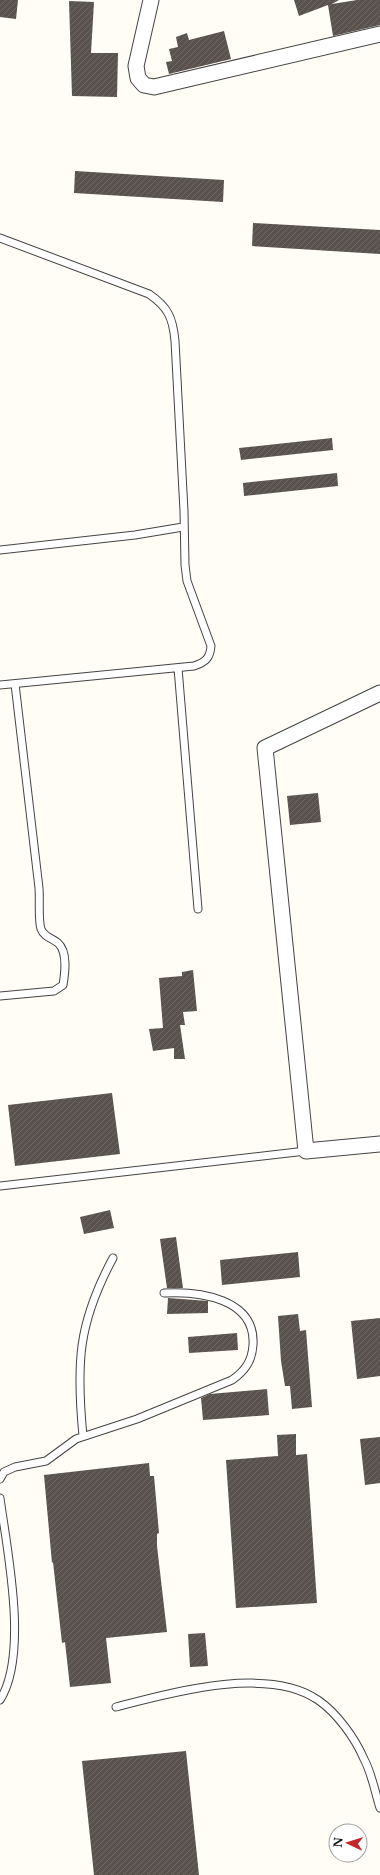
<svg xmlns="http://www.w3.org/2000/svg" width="380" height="1875" font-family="'Libre Baskerville',serif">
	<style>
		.building { fill: url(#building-hatch) }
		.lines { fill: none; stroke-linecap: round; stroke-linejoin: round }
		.service-casing { stroke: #444; stroke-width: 9 }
		.minor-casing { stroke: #444; stroke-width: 17 }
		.service { stroke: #fff; stroke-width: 7 }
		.minor { stroke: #fff; stroke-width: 15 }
	</style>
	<defs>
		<pattern id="building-hatch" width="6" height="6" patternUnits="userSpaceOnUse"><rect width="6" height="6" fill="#5a524d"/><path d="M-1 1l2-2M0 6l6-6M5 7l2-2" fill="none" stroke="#6d6662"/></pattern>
	</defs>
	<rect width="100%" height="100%" fill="#fffdf5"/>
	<path class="building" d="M0,0H18L16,19L0,17Z
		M294,0H339L332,4L357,0H380V25L333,36L328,5L299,16Z
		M69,1L94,2L91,53H118L117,97L72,96Z
		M224,31L231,59L169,74L166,62L172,61L169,49L178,47L176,37L187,33L189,40Z
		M75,171L224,180L223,202L74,193Z
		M253,223L380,230V254L252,246Z
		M332,438L333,450L241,460L239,448Z
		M337,473L338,486L244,496L243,483Z
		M318,793L321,822L290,825L287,796Z
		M193,970L197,1011L183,1012L185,1025H180L185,1059H174V1048L153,1051L149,1029L163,1028L159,978L182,976V972Z
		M112,1093L120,1154L15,1166L8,1105Z
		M110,1210L114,1228L84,1234L80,1217Z
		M176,1237L183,1288H167L160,1239Z
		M298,1252L300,1277L222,1285L220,1260Z
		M168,1298L208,1301V1313L167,1314Z
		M298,1314L300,1331L306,1330L312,1407L292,1409L290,1386H285L281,1361L278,1316Z
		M380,1318V1376L357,1379L351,1321Z
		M237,1333L238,1350L189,1353L188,1337Z
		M267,1389L269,1415L203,1420L201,1398L210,1394Z
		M296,1434V1455L307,1454L317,1603L236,1608L226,1460L278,1456L277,1435Z
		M380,1437V1483L365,1485L360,1439Z
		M149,1463L150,1476H154L159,1533L157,1534V1546L167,1632L106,1638L111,1683L70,1687L65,1642L62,1643L53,1562L52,1563L44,1475Z
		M205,1633L208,1666L190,1667L188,1634Z
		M186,1751L199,1875H94L82,1761Z"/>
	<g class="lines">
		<g class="service-casing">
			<path id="service" d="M0,238L149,294C168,307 173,318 175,341L184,511L185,565L187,581L211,646C210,658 206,662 194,666L0,685
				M0,550L135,535L183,527
				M178,668L198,909
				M0,996L54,991L63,985C65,973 68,952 58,943C52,938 44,937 41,929C38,920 40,900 39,888L15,684
				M0,1186L306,1151
				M83,1436C76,1363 78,1323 113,1258
				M0,1479L4,1472L15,1467L46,1461L76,1439L137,1419L232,1380C245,1371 252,1361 253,1345C256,1298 198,1291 164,1293
				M0,1498C7,1550 29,1654 0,1700
				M116,1707C170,1693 268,1665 318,1700C337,1713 355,1738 364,1759C372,1774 375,1792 380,1808"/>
		</g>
		<g class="minor-casing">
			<path id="minor" d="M151,0L136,66L138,78L144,85L154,87L380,34
				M380,693L265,748L306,1151L380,1144"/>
		</g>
		<use href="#service" class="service"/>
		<use href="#minor" class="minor"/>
	</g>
	<g transform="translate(348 1843) rotate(274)"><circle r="19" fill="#ffffff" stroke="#a0a0a0"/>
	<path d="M0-3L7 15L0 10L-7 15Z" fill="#c4262e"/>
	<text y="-6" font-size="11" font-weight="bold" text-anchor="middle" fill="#111111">N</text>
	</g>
</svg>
